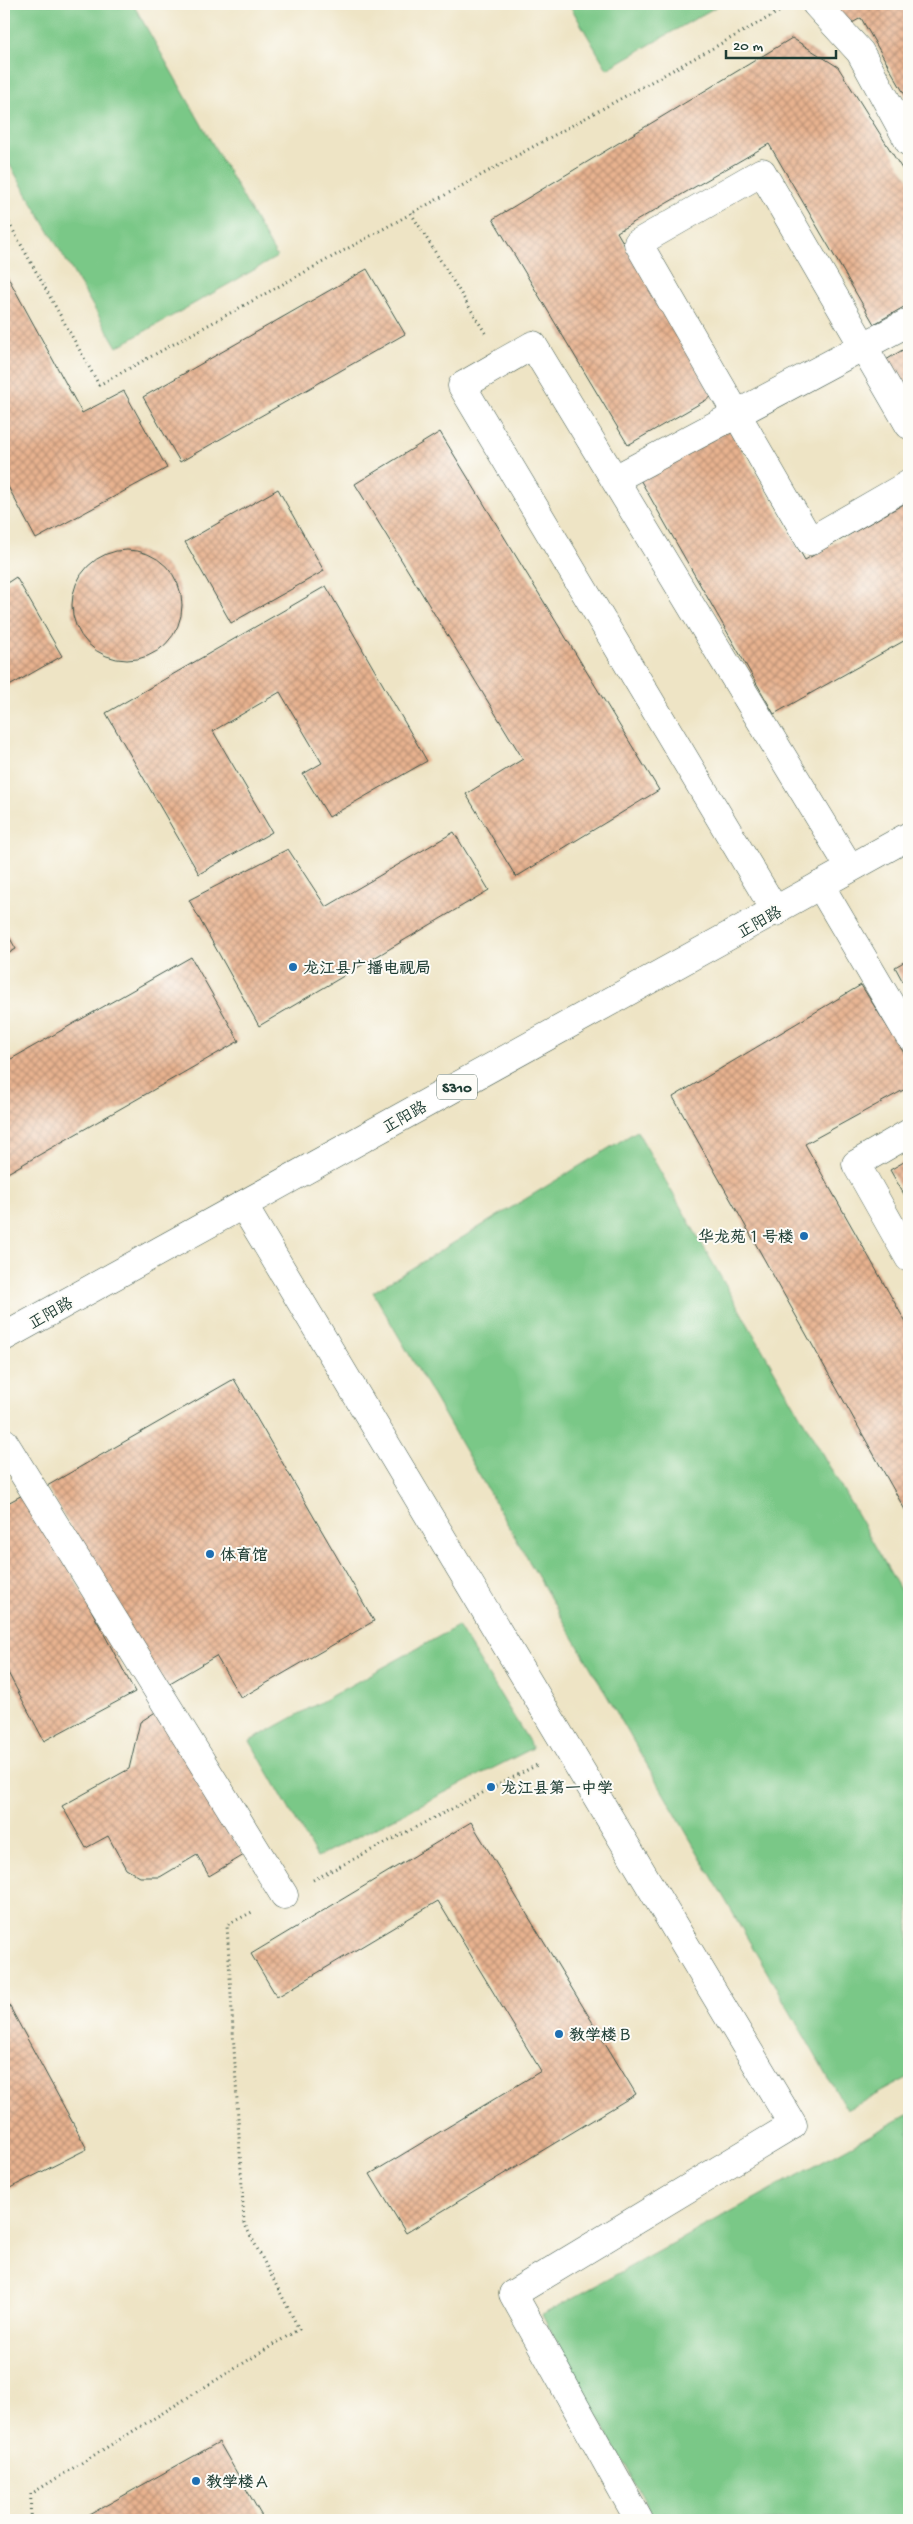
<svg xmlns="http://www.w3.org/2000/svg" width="913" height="2524" font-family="'Gochi Hand','LXGW WenKai TC',sans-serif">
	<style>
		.green { fill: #7ac887; stroke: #4c825e }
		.building { fill: url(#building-cross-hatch) }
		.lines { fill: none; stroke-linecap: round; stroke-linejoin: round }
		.street-casing { stroke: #3e564a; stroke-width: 29 }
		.primary-casing { stroke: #3e564a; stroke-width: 29 }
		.path { stroke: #3e564a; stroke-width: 3; stroke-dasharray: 1 4; stroke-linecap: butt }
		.street { stroke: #fff; stroke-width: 28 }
		.primary { stroke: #fff; stroke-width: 28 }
		.poi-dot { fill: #1f6fb2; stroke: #fdfcf7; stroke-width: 2 }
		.labels { text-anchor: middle; stroke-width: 4; stroke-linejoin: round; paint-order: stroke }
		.shield { fill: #fdfcf7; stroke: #62766e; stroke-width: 1 }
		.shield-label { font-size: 15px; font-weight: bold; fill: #1f3d34 }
		.street-label { font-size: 16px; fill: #1f3d34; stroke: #fdfcf7 }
		.poi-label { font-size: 16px; font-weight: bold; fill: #1f3d34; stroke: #fdfcf7; text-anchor: start }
	</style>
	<defs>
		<pattern id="building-cross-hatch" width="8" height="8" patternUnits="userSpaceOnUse" patternTransform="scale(1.25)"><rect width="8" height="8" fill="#e8b28f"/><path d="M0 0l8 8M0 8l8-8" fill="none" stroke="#bb9276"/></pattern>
	</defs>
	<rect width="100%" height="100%" fill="#fdfcf7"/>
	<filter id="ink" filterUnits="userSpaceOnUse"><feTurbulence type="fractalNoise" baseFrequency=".02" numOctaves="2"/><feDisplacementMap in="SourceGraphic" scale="10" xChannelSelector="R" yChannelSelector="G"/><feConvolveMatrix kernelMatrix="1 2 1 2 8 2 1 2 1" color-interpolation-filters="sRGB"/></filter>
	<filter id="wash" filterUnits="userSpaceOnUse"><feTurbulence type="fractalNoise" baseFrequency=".0096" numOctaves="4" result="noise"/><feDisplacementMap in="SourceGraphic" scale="20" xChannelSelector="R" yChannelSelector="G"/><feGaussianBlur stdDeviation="1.12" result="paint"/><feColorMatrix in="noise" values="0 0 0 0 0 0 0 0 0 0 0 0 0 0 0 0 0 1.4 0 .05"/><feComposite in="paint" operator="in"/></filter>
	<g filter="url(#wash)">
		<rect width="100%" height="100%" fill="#eee4c5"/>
		<path class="green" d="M4,4H133L277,257L117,347L4,155Z
			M569,4H721L607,69Z
			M637,1131L909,1605V2077L847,2110L373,1292Z
			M458,1626L533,1748L317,1857L250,1741Z
			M909,2114V2520H655L542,2315Z"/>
		<g id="blocks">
			<path class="building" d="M830,4H909V102L861,18L843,28Z
				M792,38L838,67L909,180V304L874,324L769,144L617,232L713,396L628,445L493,219Z
				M367,269L405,334L180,462L143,397Z
				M4,270L82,413L124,391L167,468L36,539L4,479Z
				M909,346V401L886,360Z
				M727,425L805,560L909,501V638L774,714L638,476Z
				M440,432L659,790L516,877L466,794L523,759L355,484Z
				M278,489L324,571L231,623L185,542Z
				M72 605a55 55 0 1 1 110 0a55 55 0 1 1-110 0Z
				M16,577L62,656L4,689V585Z
				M326,586L427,761L329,817L303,774L322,763L280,692L213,731L272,832L199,874L106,713Z
				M454,832L489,890L259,1026L189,900L288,849L326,907Z
				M4,928L16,949L4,956Z
				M191,957L239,1041L4,1175V1063Z
				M909,959V993L895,967Z
				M861,985L909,1061V1087L805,1144L909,1328V1517L673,1097Z
				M909,1159V1203L890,1170Z
				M234,1379L374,1621L241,1698L216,1656L163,1687L47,1486Z
				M28,1492L135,1692L44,1741L4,1665V1505Z
				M157,1711L244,1855L209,1876L197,1855L160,1877H140L126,1869L108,1836L86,1848L62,1806L129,1769L140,1722Z
				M471,1822L636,2094L406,2233L370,2174L541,2071L438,1901L277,1997L251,1954Z
				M4,1996L87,2149L4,2191Z
				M219,2442L264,2520H80Z"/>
		</g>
	</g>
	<g filter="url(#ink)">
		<use href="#blocks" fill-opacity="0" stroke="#3e564a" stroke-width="1"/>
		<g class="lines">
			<g class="street-casing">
				<path id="street" d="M816,4L860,52L909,142
					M533,345L850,868
					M503,362L533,345L462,386L776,912
					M909,425L762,172L638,243L810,541L909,484
					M615,479L909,322
					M820,885L909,1036
					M909,1133L856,1164L909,1258
					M243,1205L793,2125L513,2294L639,2520
					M4,1442L284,1895"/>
			</g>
			<g class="primary-casing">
				<path id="primary" d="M4,1337L909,836"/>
			</g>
			<path class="path" d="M411,213L486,334
				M4,214L99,385L784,9
				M313,1880L539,1764
				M30,2520L31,2494L299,2329L244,2223L227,1925L254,1911"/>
			<use href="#street" class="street"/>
			<use href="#primary" class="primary"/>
		</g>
	</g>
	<g class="poi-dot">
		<circle cx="293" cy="967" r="5"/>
		<circle cx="804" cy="1236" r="5"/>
		<circle cx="210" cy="1554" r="5"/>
		<circle cx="491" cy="1787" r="5"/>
		<circle cx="559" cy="2034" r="5"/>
		<circle cx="196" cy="2481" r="5"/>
	</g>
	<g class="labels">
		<rect class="shield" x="437" y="1074.5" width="40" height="25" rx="4"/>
		<g class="shield-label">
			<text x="457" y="1092">S310</text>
		</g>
		<g class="street-label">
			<text transform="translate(759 921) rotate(-29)" y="6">正阳路</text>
			<text transform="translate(404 1116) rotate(-29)" y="6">正阳路</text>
			<text transform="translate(50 1312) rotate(-29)" y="6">正阳路</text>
		</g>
		<g class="poi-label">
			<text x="303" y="973">龙江县广播电视局</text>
			<text x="794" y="1242" text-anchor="end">华龙苑１号楼</text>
			<text x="220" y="1560">体育馆</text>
			<text x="501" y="1793">龙江县第一中学</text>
			<text x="569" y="2040">教学楼Ｂ</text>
			<text x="206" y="2487">教学楼Ａ</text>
		</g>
	</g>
	<rect width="913" height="2524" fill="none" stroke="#fdfcf7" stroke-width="20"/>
	<path d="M726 50v8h110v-8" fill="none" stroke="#1f3d34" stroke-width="2.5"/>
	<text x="733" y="50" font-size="15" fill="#1f3d34" stroke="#fdfcf7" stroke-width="4" paint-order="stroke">20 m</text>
</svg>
